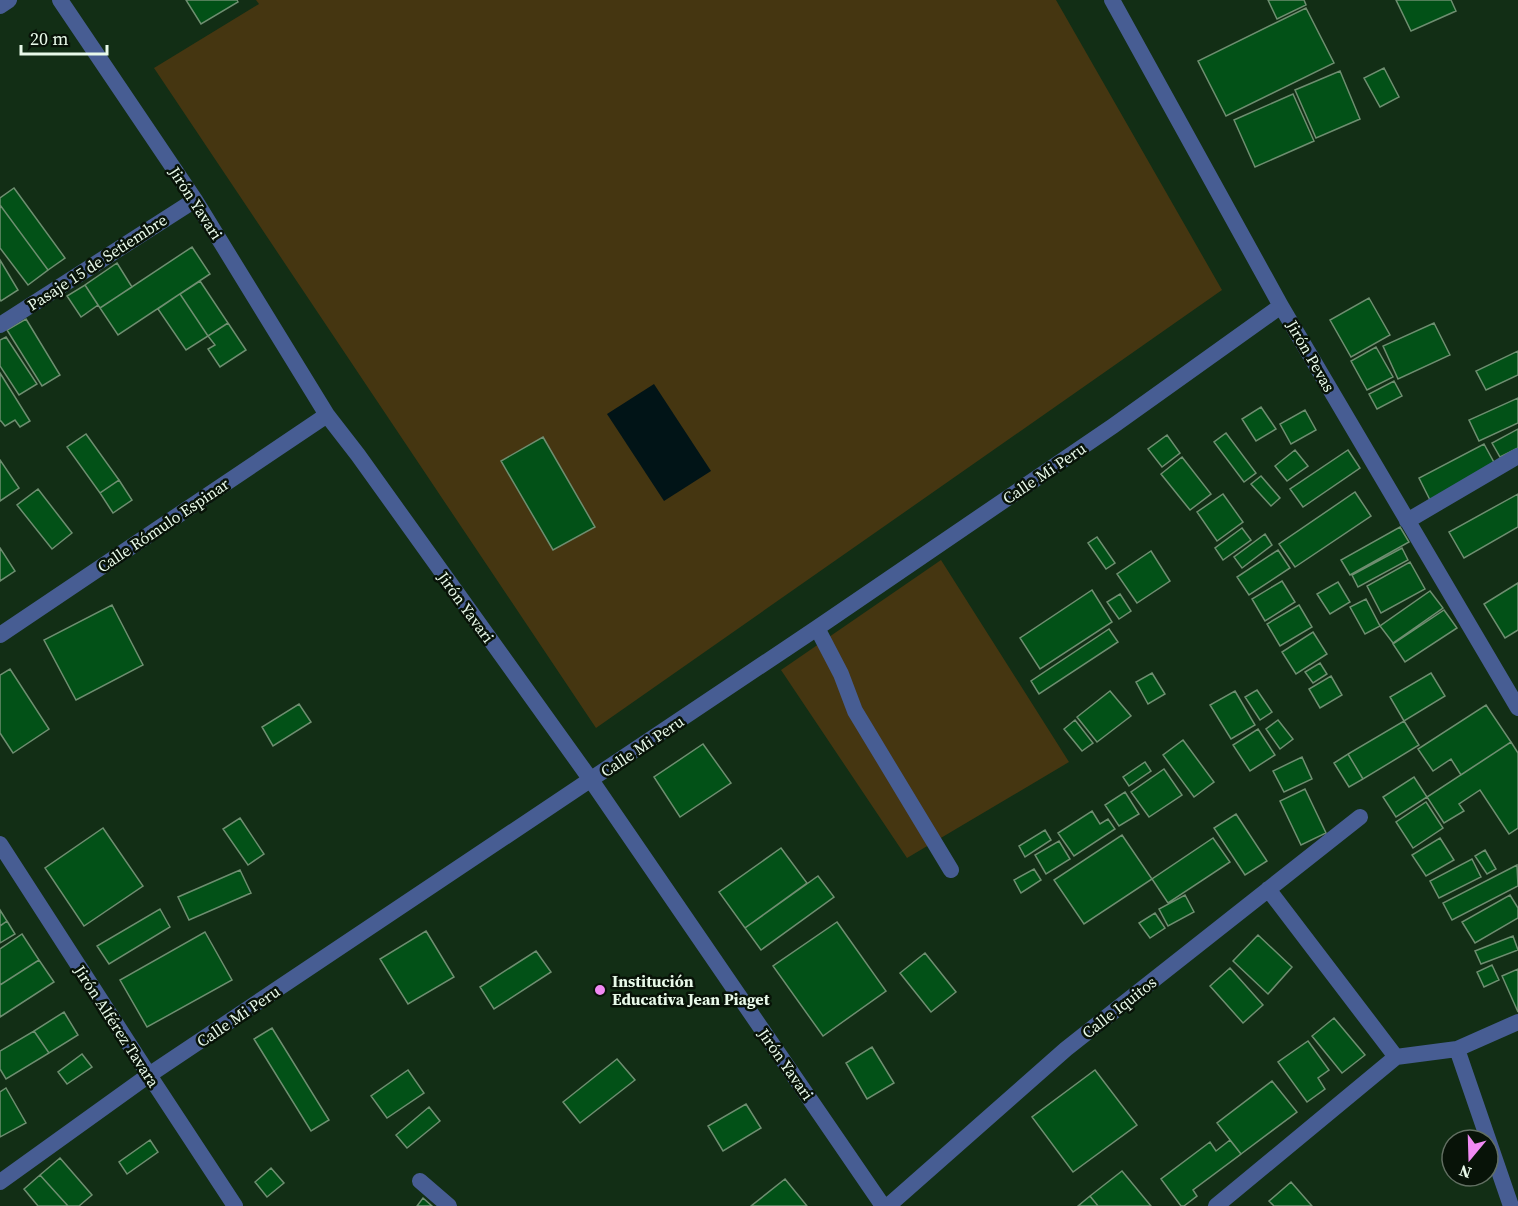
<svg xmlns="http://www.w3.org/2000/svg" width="1518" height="1206" font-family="'Source Serif 4',serif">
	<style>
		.green { fill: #453611 }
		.water { fill: #011417 }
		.building { fill: #025117; stroke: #6e8e70; stroke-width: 1.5 }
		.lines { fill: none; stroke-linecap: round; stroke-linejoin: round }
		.minor { stroke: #475d93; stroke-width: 16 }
		.tertiary { stroke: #475d93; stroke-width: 16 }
		.poi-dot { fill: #f18af4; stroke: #081308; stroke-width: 2 }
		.labels { text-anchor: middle; stroke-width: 5; stroke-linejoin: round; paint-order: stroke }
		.street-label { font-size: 16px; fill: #e8f9e9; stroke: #081308 }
		.poi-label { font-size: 16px; font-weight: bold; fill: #e8f9e9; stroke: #081308; text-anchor: start }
	</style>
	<rect width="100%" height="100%" fill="#122e15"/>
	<path class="green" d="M256,0H1056L1222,290L596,728L154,68L259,4Z
		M941,560L1069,762L907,858L781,670Z"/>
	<path class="water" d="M654,384L711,471L664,501L607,414Z"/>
	<path class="building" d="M186,0H237L238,2L201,24Z
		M1268,0H1304L1306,5L1277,19Z
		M1396,0H1451L1456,11L1411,31Z
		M1306,8L1334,63L1226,116L1198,61Z
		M1384,68L1399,97L1380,107L1364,78Z
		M1340,71L1360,119L1316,138L1295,90Z
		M1293,94L1314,141L1255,167L1234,120Z
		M14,188L65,258L48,270L0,205V198Z
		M0,205L48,270L28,285L0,248Z
		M192,247L210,274L118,335L100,308Z
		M0,260L18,290L1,301L0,299Z
		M117,263L132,287L100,308L85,285Z
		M200,281L228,323L208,336L180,294Z
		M85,285L98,305L81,317L67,296Z
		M180,294L208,336L186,350L158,309Z
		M1369,298L1390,335L1351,357L1330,320Z
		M26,319L60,375L42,386L7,330Z
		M228,323L246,350L220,367L208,349L215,345L208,336Z
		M1434,323L1450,355L1398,379L1383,346Z
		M6,337L37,384L19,395L0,366V340Z
		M1376,347L1393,377L1367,390L1351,361Z
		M1518,351V375L1486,390L1476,371Z
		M0,373L30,421L20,427L15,420L5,426L1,421H0Z
		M1394,381L1402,396L1377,409L1369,394Z
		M1518,398V423L1479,441L1469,420Z
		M1261,407L1276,429L1256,441L1242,419Z
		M1305,410L1316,430L1291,444L1280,424Z
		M1518,429V448L1500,457L1492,443Z
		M1226,433L1256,473L1244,482L1214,442Z
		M86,434L119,480L100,493L67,447Z
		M1167,435L1180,453L1162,467L1148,449Z
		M543,437L595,527L553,550L501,461Z
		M1484,444L1496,466L1430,500L1419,478Z
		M1295,450L1308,466L1287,481L1275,466Z
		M1348,450L1360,468L1303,507L1290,489Z
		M1182,457L1211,494L1190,510L1161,474Z
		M0,460L19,488L0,501Z
		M1261,476L1280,498L1271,506L1251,484Z
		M119,480L132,500L113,513L100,493Z
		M38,489L72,533L52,549L17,505Z
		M1355,492L1371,516L1295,567L1279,544Z
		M1223,494L1243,522L1217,541L1197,512Z
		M1518,494V527L1464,558L1449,532Z
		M1400,527L1409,542L1350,575L1341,560Z
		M1242,528L1251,540L1223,560L1215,548Z
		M1265,534L1272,545L1242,568L1234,557Z
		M1097,537L1115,563L1106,569L1088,543Z
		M0,548L15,571L0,581Z
		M1402,548L1408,560L1358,587L1352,575Z
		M1278,550L1290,568L1249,595L1237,577Z
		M1151,551L1170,581L1137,603L1117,574Z
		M1410,562L1425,589L1381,613L1367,586Z
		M1282,581L1295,602L1265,621L1252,599Z
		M1338,582L1350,602L1330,614L1317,594Z
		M1518,583V630L1505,638L1484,604Z
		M1092,590L1112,622L1040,669L1020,638Z
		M1430,591L1443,608L1393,643L1380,626Z
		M1120,594L1131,611L1119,619L1107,602Z
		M1366,599L1380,626L1365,634L1350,607Z
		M112,605L143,665L76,700L44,640Z
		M1299,605L1312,627L1280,646L1267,624Z
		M1444,610L1457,628L1405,662L1393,644Z
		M1109,629L1118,642L1039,694L1031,681Z
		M1313,632L1327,654L1296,674L1282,652Z
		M1320,663L1327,674L1313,683L1305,672Z
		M10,669L49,729L13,753L0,733V675Z
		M1152,673L1165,694L1148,704L1136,682Z
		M1431,673L1445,696L1404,721L1390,697Z
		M1331,676L1342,695L1320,708L1309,689Z
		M1257,690L1272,712L1260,720L1245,697Z
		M1110,691L1131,716L1097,742L1077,717Z
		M1235,691L1255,725L1231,739L1210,705Z
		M299,704L311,722L273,746L262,727Z
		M1486,705L1511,742L1461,775L1451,759L1433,771L1418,749Z
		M1075,720L1093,743L1082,751L1064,729Z
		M1278,720L1293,739L1280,749L1266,729Z
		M1404,721L1419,745L1363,779L1348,754Z
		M1258,729L1275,755L1250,771L1233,745Z
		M1183,740L1214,782L1194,797L1163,755Z
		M1511,742L1518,753V828L1509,834L1480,790L1459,804L1464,811L1444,823L1427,797Z
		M703,744L731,783L680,817L654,777Z
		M1348,754L1363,779L1349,787L1334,763Z
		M1302,757L1312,779L1284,792L1273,771Z
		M1145,762L1151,771L1129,786L1123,777Z
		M1164,769L1182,795L1149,817L1131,792Z
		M1414,777L1427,797L1396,817L1383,797Z
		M1305,789L1326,833L1301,845L1280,801Z
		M1125,792L1139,814L1119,826L1105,805Z
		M1426,802L1443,828L1413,848L1396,822Z
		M1092,811L1100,824L1108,819L1115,829L1074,856L1058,833Z
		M1236,814L1267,861L1245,875L1214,828Z
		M240,818L264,854L248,865L223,829Z
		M103,828L143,886L84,926L45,868Z
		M1045,830L1051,840L1025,857L1019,846Z
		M1122,835L1152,879L1084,924L1054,880Z
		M1213,838L1230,862L1168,903L1152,879Z
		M1440,838L1454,860L1426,876L1412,855Z
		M1059,841L1070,859L1046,874L1035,855Z
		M781,848L807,883L745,928L719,892Z
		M1485,850L1496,869L1487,874L1475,856Z
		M1472,859L1481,877L1439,898L1430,881Z
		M1517,865L1518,886L1452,920L1443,903Z
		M1034,869L1041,880L1021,893L1014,880Z
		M240,870L251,893L189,920L178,897Z
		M818,876L834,897L761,950L745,928Z
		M1185,895L1194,912L1168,926L1159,909Z
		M1510,895L1518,908V918L1475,943L1462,922Z
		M160,909L170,927L109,964L97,946Z
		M0,910L7,921L0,926Z
		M1155,913L1165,928L1150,938L1139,923Z
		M7,921L15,934L0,943V926Z
		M837,922L886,991L823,1036L773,966Z
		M426,931L454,977L408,1004L380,959Z
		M205,932L232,980L147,1027L120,980Z
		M22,934L39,960L0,985V949Z
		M1258,935L1292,967L1268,994L1233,961Z
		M1513,936L1518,950L1481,964L1475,951Z
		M536,951L551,972L494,1009L480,987Z
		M925,953L956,992L931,1012L900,973Z
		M39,960L54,982L0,1017V985Z
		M1492,965L1499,980L1484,987L1477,972Z
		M1230,968L1263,1005L1243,1023L1210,986Z
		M1518,969V1012L1502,976Z
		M64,1012L78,1035L49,1053L34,1031Z
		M1334,1018L1365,1055L1342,1073L1312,1036Z
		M272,1028L329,1120L311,1131L254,1039Z
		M34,1031L49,1053L6,1079L0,1069V1051Z
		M1308,1041L1329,1070L1318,1078L1325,1089L1307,1102L1278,1062Z
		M872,1047L894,1083L867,1099L846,1063Z
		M82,1054L92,1067L67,1084L58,1072Z
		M617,1059L635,1080L580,1123L563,1102Z
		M408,1070L424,1093L387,1118L371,1096Z
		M1095,1070L1137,1125L1073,1172L1032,1117Z
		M1272,1081L1297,1112L1241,1154L1217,1123Z
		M6,1088L26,1123L0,1137V1092Z
		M746,1104L761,1128L723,1151L708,1126Z
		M429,1107L440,1121L407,1148L396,1135Z
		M150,1140L158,1152L127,1174L119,1162Z
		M1230,1140L1241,1154L1193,1190L1197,1196L1184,1206H1181L1161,1179L1210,1142L1216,1151Z
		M60,1158L92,1195L79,1206H68L40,1175Z
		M271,1168L284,1183L267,1197L255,1182Z
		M1122,1171L1151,1206H1098L1090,1196Z
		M40,1175L68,1206H38L24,1189Z
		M785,1179L807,1206H751Z
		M1291,1182L1312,1206H1274L1269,1201Z
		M1090,1196L1098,1206H1078Z
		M423,1198L432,1206H417Z"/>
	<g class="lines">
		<path class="minor" d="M60,0L195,200L327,415L358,455L591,780L883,1206
			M1112,0L1281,306L1518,708
			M0,325L195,200
			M1407,521L1518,456
			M817,628L841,674L855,711L951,870
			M0,635L327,415
			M0,844L149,1075L235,1206
			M1268,889L1396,1057
			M1457,1049L1511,1206
			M420,1181L449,1206
			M0,1182L149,1075L817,628L1113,426L1281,306
			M888,1206L1066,1049L1360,817
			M1216,1206L1396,1057L1457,1049L1518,1022"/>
		<path class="tertiary" d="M0,6L9,0"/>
	</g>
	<circle class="poi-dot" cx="600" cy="990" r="6"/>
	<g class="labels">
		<g class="street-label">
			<text transform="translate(196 203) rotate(57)" y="6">Jirón Yavari</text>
			<text transform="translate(97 262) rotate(-33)" y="6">Pasaje 15 de Setiembre</text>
			<text transform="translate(1311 356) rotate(60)" y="6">Jirón Pevas</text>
			<text transform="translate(1044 473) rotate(-34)" y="6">Calle Mi Peru</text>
			<text transform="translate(163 525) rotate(-34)" y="6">Calle Rómulo Espinar</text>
			<text transform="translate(466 607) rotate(54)" y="6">Jirón Yavari</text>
			<text transform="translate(642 746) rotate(-34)" y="6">Calle Mi Peru</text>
			<text transform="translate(1119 1007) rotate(-38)" y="6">Calle Iquitos</text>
			<text transform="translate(238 1016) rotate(-34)" y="6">Calle Mi Peru</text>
			<text transform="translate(117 1026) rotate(57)" y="6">Jirón Alférez Tavara</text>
			<text transform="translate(786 1064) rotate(55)" y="6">Jirón Yavari</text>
		</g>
		<g class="poi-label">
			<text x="612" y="987">Institución<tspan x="612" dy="18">Educativa Jean Piaget</tspan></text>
		</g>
	</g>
	<g transform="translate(1470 1158) rotate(199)"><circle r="28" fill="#081308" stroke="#626f62" stroke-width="1.5"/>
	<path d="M0-4.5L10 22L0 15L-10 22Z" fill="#f18af4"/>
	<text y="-9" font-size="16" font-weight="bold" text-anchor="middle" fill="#e8f9e9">N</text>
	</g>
	<path d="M21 45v9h86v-9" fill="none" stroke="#e8f9e9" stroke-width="3"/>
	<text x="30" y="45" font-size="18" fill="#e8f9e9" stroke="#081308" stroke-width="4.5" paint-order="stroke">20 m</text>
</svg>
